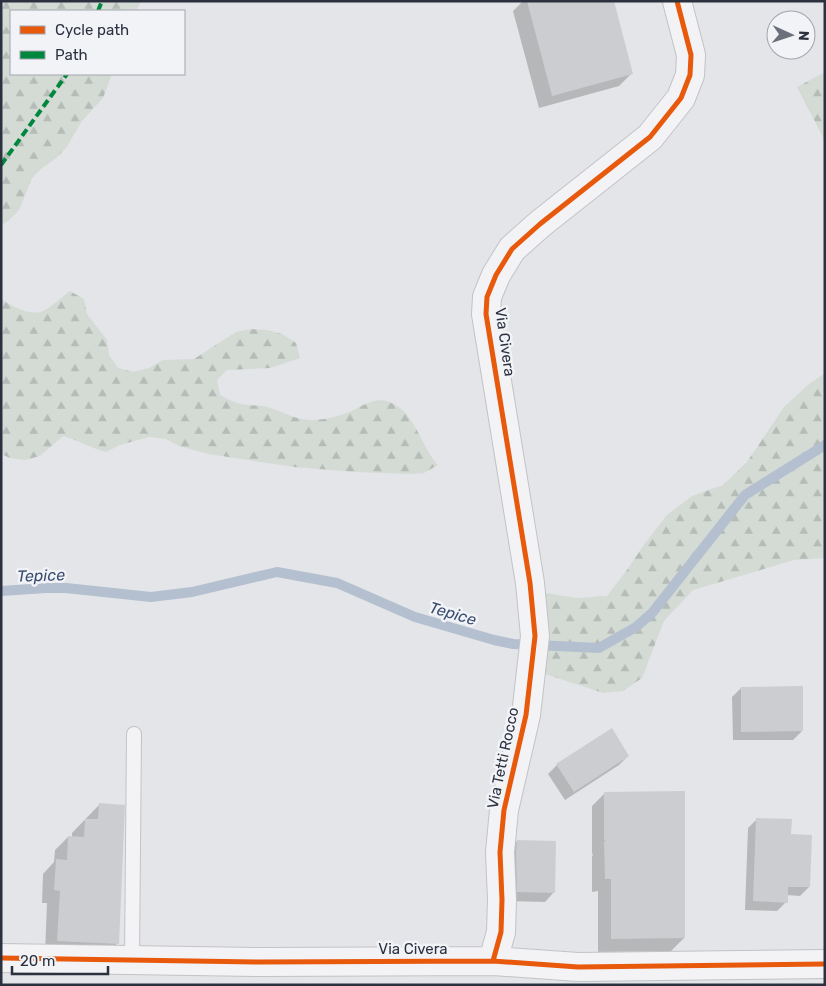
<svg xmlns="http://www.w3.org/2000/svg" width="826" height="986" font-family="Rubik,sans-serif">
	<style>
		.forest { fill: url(#forest-firs) }
		.shadow { fill: #0003 }
		.lines { fill: none; stroke-linecap: round; stroke-linejoin: round }
		.stream { stroke: #b4bfd0; stroke-width: 10 }
		.building { fill: #cccdd0 }
		.service-casing { stroke: #c2c3c6; stroke-width: 16 }
		.minor-casing { stroke: #c2c3c6; stroke-width: 30 }
		.service { stroke: #f3f3f5; stroke-width: 14 }
		.minor { stroke: #f3f3f5; stroke-width: 28 }
		.quiet { stroke: #00873e; stroke-width: 4; stroke-dasharray: 8 4; stroke-linecap: butt }
		.cycleway-casing { stroke: #f2f3f7; stroke-width: 8 }
		.cycleway { stroke: #e8590c; stroke-width: 5 }
		.labels { text-anchor: middle; stroke-width: 5; stroke-linejoin: round; paint-order: stroke }
		.street-label { font-size: 15px; fill: #2c3140; stroke: #f2f3f7 }
		.water-label { font-size: 16px; font-style: italic; fill: #394d71; stroke: #f2f3f7 }
	</style>
	<defs>
		<pattern id="forest-firs" width="22" height="20" patternUnits="userSpaceOnUse" patternTransform="scale(1.25)"><rect width="22" height="20" fill="#d3dbd4"/><path d="M5 1l3.5 6h-7zM16 11l3.5 6h-7z" fill="#b5bcb7"/></pattern>
	</defs>
	<rect width="100%" height="100%" fill="#e3e5e8"/>
	<path class="forest" d="M1,1H141L136,11H11V74H112L103,98L82,121L66,148L55,159L42,168L32,178L19,210L8,221L1,225Z
		M825,72V141L797,87Z
		M70,291L84,299L87,314L107,340L109,355L118,368L133,372L149,368L163,360L194,359L236,332L251,329L267,330L282,334L296,343L300,358L270,368L227,370L217,380L220,395C229,400 237,404 248,405C254,406 261,405 267,407C282,411 295,420 311,420C319,420 333,418 341,415C362,409 375,391 397,406C416,418 423,449 438,465L424,473L409,474L356,472L294,467L209,454L179,446L166,439L149,437L120,445L106,452C91,448 78,440 63,436L40,456L25,460L10,458L1,454V299C12,306 32,318 45,310C54,305 62,297 70,291Z
		M825,373V558L794,560L693,590L664,621L642,678L623,691L603,693L542,673L546,593L576,598L607,596L627,570L645,543L667,515L692,496L723,485L747,462L784,407L809,384Z"/>
	<path class="shadow" d="M523,1H612L632,73L619,86L539,108L513,11Z
		M741,688L802,731L793,740H733L732,697Z
		M628,756L619,765L565,800L548,774L557,765Z
		M605,793L684,938L671,951L598,952V891L592,892V856L593,855L592,853V806Z
		M99,805L118,943L104,956L45,954L47,903H42L43,874L54,862L55,850L68,837H72V833Z
		M757,819L790,835L809,887L800,896L786,895V902L777,911L745,910L748,828Z
		M517,841L554,892L545,902L509,901L508,850Z"/>
	<g class="lines">
		<path class="stream" d="M1,591L46,588H66L151,597L192,592L277,572L337,583L415,617L494,640L513,644L599,648L636,627L652,613L745,495L825,445"/>
	</g>
	<path class="building" d="M527,1H614L633,74L552,96Z
		M803,686V731L741,732V687Z
		M612,728L629,756L574,792L556,764Z
		M685,791V938L611,939V879H605L604,841H606L604,839V792Z
		M99,803L125,805L119,944L57,941L60,891L54,890L56,859L67,860L68,836L84,837L85,819H98Z
		M756,818L792,819L791,834L812,835L810,887H788V903L753,901Z
		M517,840L556,841L555,893L517,892L516,852Z"/>
	<g class="lines">
		<g class="service-casing">
			<path id="service" d="M132,960L134,734"/>
		</g>
		<g class="minor-casing">
			<path id="minor" d="M1,958L261,962L493,961L578,967L825,964
				M493,961L501,932L502,900L500,852L504,810L526,715L535,636L530,583L486,314L487,297L496,275L512,249L540,224L650,137L681,98L690,75L691,55L677,1"/>
		</g>
		<use href="#service" class="service"/>
		<use href="#minor" class="minor"/>
		<path class="quiet" d="M98,11L102,1
			M1,165L67,74"/>
		<g class="cycleway-casing">
			<path id="cycleway" d="M1,958L261,962L493,961L578,967L825,964
				M493,961L501,932L502,900L500,852L504,810L526,715L535,636L530,583L486,314L487,297L496,275L512,249L540,224L650,137L681,98L690,75L691,55L677,1"/>
		</g>
		<use href="#cycleway" class="cycleway"/>
	</g>
	<g class="labels">
		<g class="street-label">
			<text transform="translate(505 342) rotate(82)" y="5">Via Civera</text>
			<text transform="translate(503 758) rotate(-78)" y="5">Via Tetti Rocco</text>
			<text x="413" y="954">Via Civera</text>
		</g>
		<g class="water-label">
			<text transform="translate(41 575) rotate(-2)" y="6">Tepice</text>
			<text transform="translate(453 613) rotate(16)" y="6">Tepice</text>
		</g>
	</g>
	<rect width="826" height="986" fill="none" stroke="#2c3140" stroke-width="5"/>
	<rect x="10" y="10" width="175" height="65" fill="#f2f3f7" stroke="#a3a5ae"/>
	<rect x="20" y="26" width="25" height="8" fill="#e8590c" stroke="#a3a5ae"/>
	<text x="55" y="35" font-size="15" fill="#2c3140">Cycle path</text>
	<rect x="20" y="51" width="25" height="8" fill="#00873e" stroke="#a3a5ae"/>
	<text x="55" y="60" font-size="15" fill="#2c3140">Path</text>
	<g transform="translate(791 35) rotate(93)"><circle r="24" fill="#f2f3f7" stroke="#a3a5ae"/>
	<path d="M0-4L9 19L0 12L-9 19Z" fill="#6c707b"/>
	<text y="-8" font-size="14" font-weight="bold" text-anchor="middle" fill="#2c3140">N</text>
	</g>
	<path d="M12 966v8h96v-8" fill="none" stroke="#2c3140" stroke-width="2.5"/>
	<text x="20" y="966" font-size="15" fill="#2c3140" stroke="#f2f3f7" stroke-width="4" paint-order="stroke">20 m</text>
</svg>
